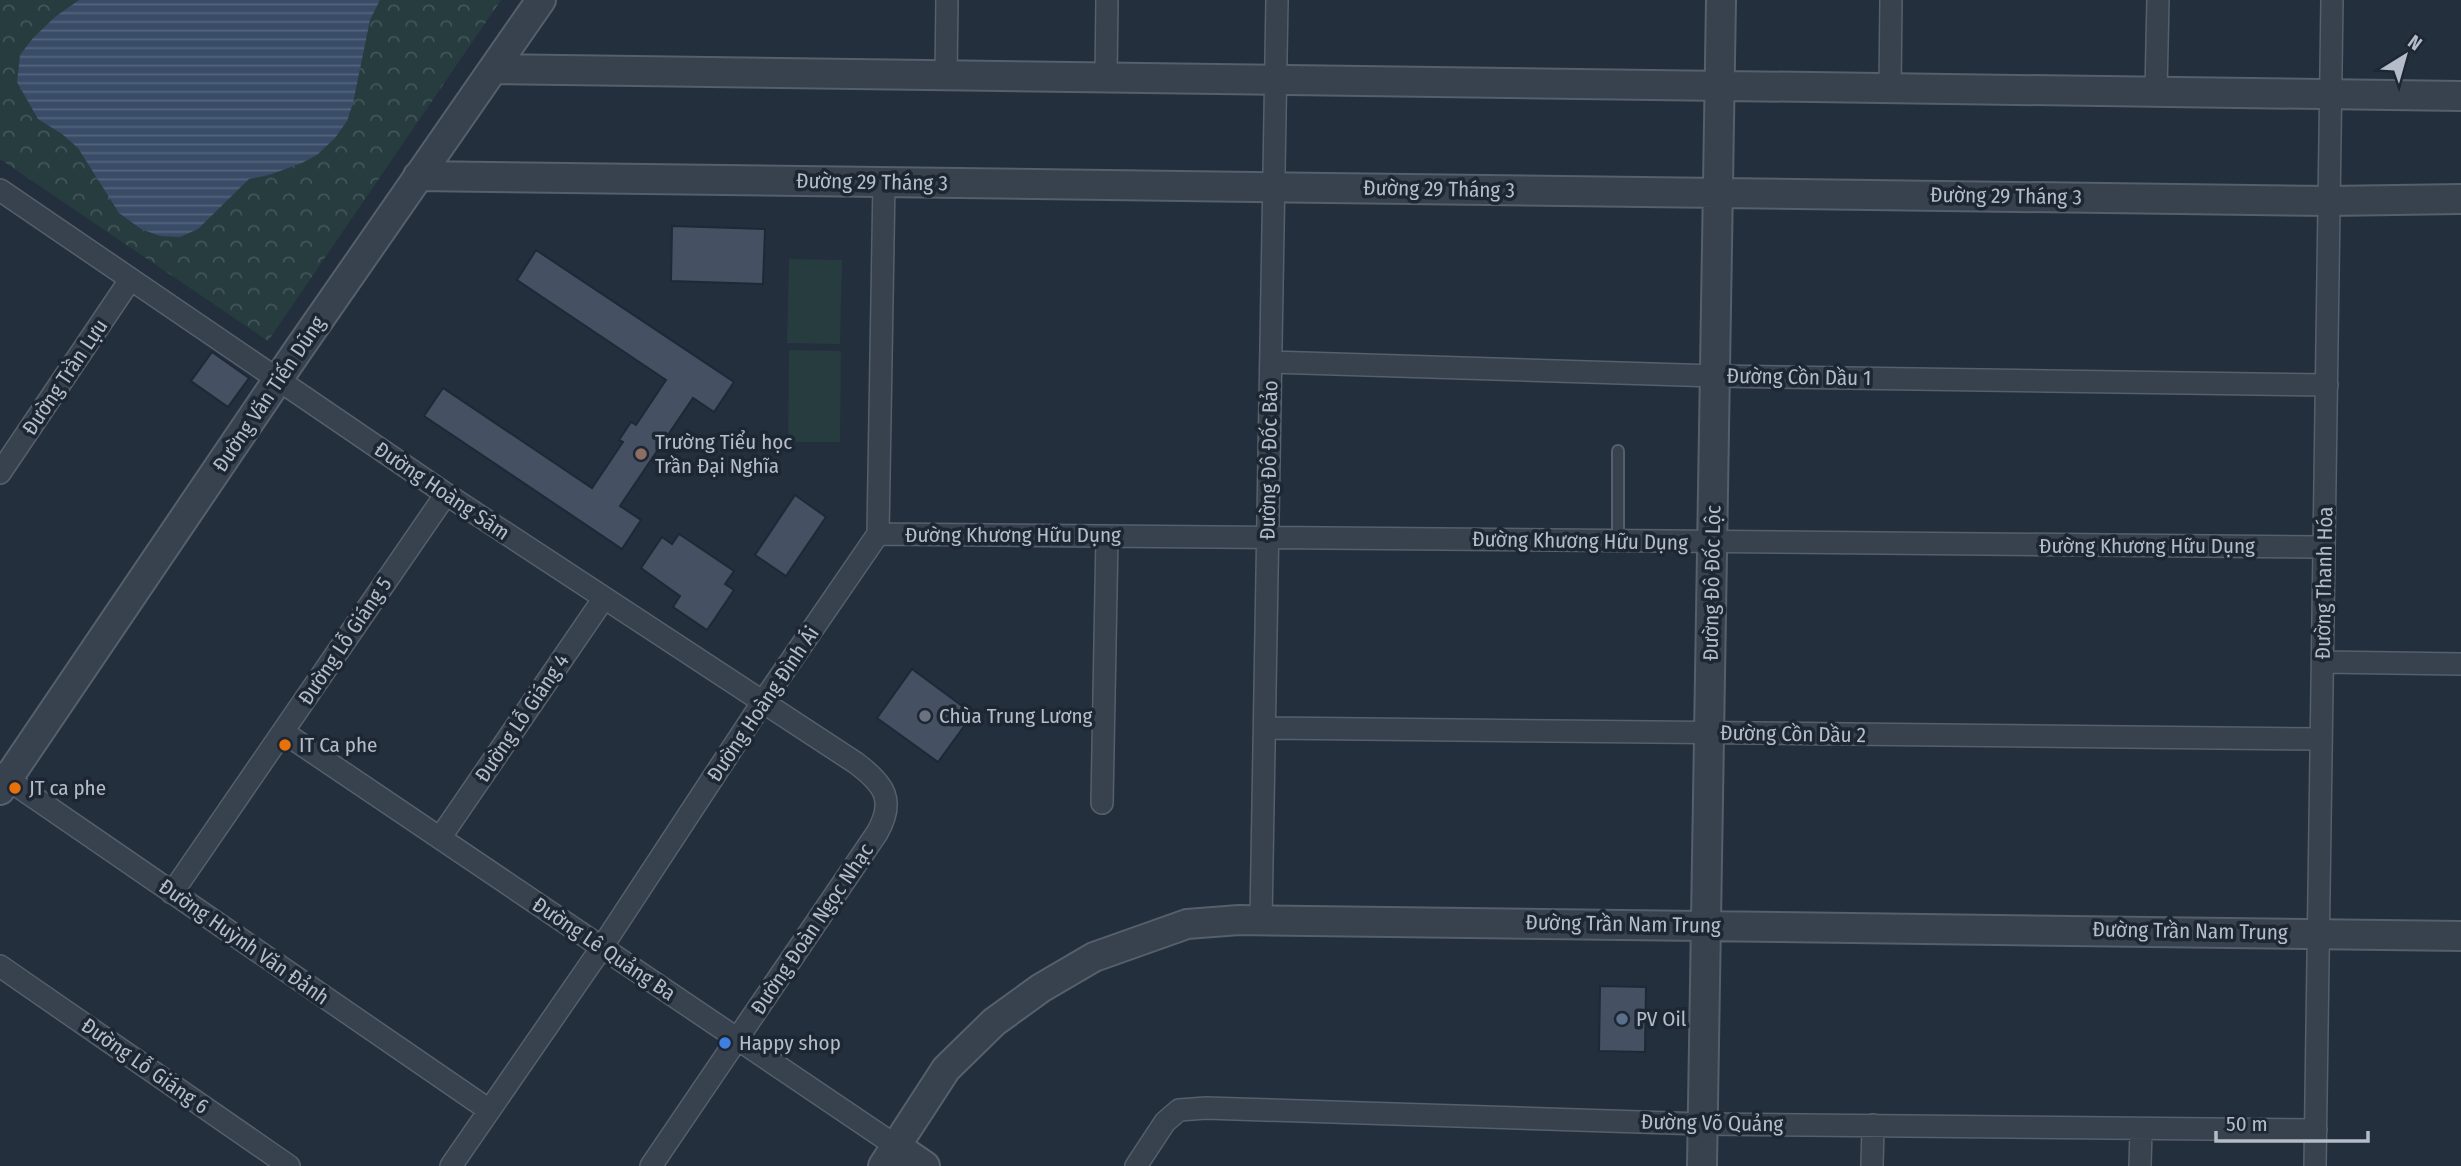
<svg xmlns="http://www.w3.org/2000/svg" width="2461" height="1166" font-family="'Fira Sans Condensed',sans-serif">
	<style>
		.grass { fill: #263c3f }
		.park { fill: url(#park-crowns) }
		.water { fill: url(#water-rules) }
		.building { fill: #455162; stroke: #1f2835; stroke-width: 2 }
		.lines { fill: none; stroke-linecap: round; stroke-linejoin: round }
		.service-casing { stroke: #565f6c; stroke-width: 14 }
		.minor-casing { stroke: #565f6c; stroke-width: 24 }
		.tertiary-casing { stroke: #565f6c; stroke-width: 32 }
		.service { stroke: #38414e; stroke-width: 10 }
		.minor { stroke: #38414e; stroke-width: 21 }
		.tertiary { stroke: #38414e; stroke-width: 28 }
		.education-dot { fill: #8d6e63; stroke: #1d2633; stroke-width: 2.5 }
		.worship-dot { fill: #6b7280; stroke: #1d2633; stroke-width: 2.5 }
		.food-dot { fill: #e8710a; stroke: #1d2633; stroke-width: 2.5 }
		.service-dot { fill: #5c6f8a; stroke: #1d2633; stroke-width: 2.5 }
		.shop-dot { fill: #3f7fe0; stroke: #1d2633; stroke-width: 2.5 }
		.labels { text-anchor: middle; stroke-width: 7; stroke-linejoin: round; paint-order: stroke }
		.street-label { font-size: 21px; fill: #b4bcc9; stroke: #1d2633 }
		.poi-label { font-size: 21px; fill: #b4bcc9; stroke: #1d2633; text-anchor: start }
	</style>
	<defs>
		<pattern id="park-crowns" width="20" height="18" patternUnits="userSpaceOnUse" patternTransform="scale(1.75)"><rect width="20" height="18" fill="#263c3f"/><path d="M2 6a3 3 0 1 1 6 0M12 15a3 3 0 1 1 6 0" fill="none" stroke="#435659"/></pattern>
		<pattern id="water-rules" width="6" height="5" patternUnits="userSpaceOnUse" patternTransform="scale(1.75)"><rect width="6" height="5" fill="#394c67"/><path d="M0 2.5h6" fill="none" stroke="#53647b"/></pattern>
	</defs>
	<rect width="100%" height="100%" fill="#242f3e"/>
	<path class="grass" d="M789,259L842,260L840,344L787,343Z
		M789,350L841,351L840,442H788Z"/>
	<path class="park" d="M0,0H501L268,341L0,159Z"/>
	<path class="water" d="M79,0H380L370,20L353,103L347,121L335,138L317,155L302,163L269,175L249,179L198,229L180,237L160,236L141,229L119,213L78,148L62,134L38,119L17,82L20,55L33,38L55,17Z"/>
	<path class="building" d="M672,226L765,229L763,284L671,281Z
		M536,250L734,382L714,412L693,398L620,506L641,520L622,549L424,416L443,388L592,488L623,442L619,440L631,422L636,425L666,380L517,280Z
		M212,352L249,378L228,407L191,381Z
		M795,495L826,517L786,576L755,555Z
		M679,534L734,571L725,584L734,590L707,630L673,607L680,596L641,568L662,537L672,544Z
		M912,669L973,714L938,762L877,718Z
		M1600,986L1646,987L1645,1052L1599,1051Z"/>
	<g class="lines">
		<g class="service-casing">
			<path id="service" d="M1618,540V451"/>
		</g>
		<g class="minor-casing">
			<path id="minor" d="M946,75L947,0
				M1106,77L1107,0
				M1890,88L1891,0
				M2156,91L2158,0
				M0,190L446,494L856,763C884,784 896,800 877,833L651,1166
				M1271,362L1716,376L2327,385
				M0,473L130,280
				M878,534L2324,547
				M2323,662L2461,664
				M1265,728L2321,739
				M283,732L896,1146
				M0,774L489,1110
				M1102,803L1107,536
				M440,838L604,598
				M172,893L446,494
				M1261,920L1277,0
				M0,966L289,1166
				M451,1166L602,947L762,703L878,534L884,182
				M1136,1166L1165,1122L1179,1110L1206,1108L1702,1124L2316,1130
				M1872,1166L1873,1125
				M2140,1166L2141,1129
				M2315,1166L2332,0"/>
		</g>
		<g class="tertiary-casing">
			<path id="tertiary" d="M495,69L2461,96
				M418,176L2329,201L2461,199
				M0,790L296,353L541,0
				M896,1146L925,1166
				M883,1166L946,1069L994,1022L1041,988L1094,957L1187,924L1239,920L2461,936
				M1702,1166L1721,0"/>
		</g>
		<use href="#service" class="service"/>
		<use href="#minor" class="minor"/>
		<use href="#tertiary" class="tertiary"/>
	</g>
	<circle class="education-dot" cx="641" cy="454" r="7"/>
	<circle class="worship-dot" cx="925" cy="716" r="7"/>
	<g class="food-dot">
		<circle cx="285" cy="745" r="7"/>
		<circle cx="15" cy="788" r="7"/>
	</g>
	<circle class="service-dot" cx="1622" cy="1019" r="7"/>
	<circle class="shop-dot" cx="725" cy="1043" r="7"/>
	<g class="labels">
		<g class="street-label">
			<text transform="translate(872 182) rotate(1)" y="7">Đường 29 Tháng 3</text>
			<text transform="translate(1439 189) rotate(1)" y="7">Đường 29 Tháng 3</text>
			<text transform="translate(2006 196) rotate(1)" y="7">Đường 29 Tháng 3</text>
			<text transform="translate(65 377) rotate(-56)" y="7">Đường Trần Lựu</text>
			<text transform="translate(1799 377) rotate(1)" y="7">Đường Cồn Dầu 1</text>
			<text transform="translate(269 394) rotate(-56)" y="7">Đường Văn Tiến Dũng</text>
			<text transform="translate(1269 460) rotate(-89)" y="7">Đường Đô Đốc Bảo</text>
			<text transform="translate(442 491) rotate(34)" y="7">Đường Hoàng Sâm</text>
			<text x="1013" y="542">Đường Khương Hữu Dụng</text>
			<text transform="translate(1580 541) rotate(1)" y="7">Đường Khương Hữu Dụng</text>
			<text x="2147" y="553">Đường Khương Hữu Dụng</text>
			<text transform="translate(1712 583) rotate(-89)" y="7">Đường Đô Đốc Lộc</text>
			<text transform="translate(2324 583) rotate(-89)" y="7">Đường Thanh Hóa</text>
			<text transform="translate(345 641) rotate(-56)" y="7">Đường Lỗ Giáng 5</text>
			<text transform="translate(763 704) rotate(-56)" y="7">Đường Hoàng Đình Ái</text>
			<text transform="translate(522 718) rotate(-56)" y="7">Đường Lỗ Giáng 4</text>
			<text transform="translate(1793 734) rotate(1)" y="7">Đường Cồn Dầu 2</text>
			<text transform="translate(1623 924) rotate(1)" y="7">Đường Trần Nam Trung</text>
			<text transform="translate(812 929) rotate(-56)" y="7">Đường Đoàn Ngọc Nhạc</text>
			<text transform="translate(2190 931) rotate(1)" y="7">Đường Trần Nam Trung</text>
			<text transform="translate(244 942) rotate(35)" y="7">Đường Huỳnh Văn Đảnh</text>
			<text transform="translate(604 949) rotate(34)" y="7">Đường Lê Quảng Ba</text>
			<text transform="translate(145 1066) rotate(35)" y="7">Đường Lỗ Giáng 6</text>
			<text transform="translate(1712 1123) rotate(1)" y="7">Đường Võ Quảng</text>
		</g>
		<g class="poi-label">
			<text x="655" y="449">Trường Tiểu học<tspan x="655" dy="24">Trần Đại Nghĩa</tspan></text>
			<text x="939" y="723">Chùa Trung Lương</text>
			<text x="299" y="752">IT Ca phe</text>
			<text x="29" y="795">JT ca phe</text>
			<text x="1636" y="1026">PV Oil</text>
			<text x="739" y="1050">Happy shop</text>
		</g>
	</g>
	<g transform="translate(2405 56) rotate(37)" stroke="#1d2633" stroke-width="5" paint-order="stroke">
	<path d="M0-5L12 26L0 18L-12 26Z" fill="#b4bcc9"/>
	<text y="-10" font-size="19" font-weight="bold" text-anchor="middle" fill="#b4bcc9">N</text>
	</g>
	<path d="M2216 1131v10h152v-10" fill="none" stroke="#b4bcc9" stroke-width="3.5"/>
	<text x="2226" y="1131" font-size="21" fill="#b4bcc9" stroke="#1d2633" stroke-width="5" paint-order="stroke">50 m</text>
</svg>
